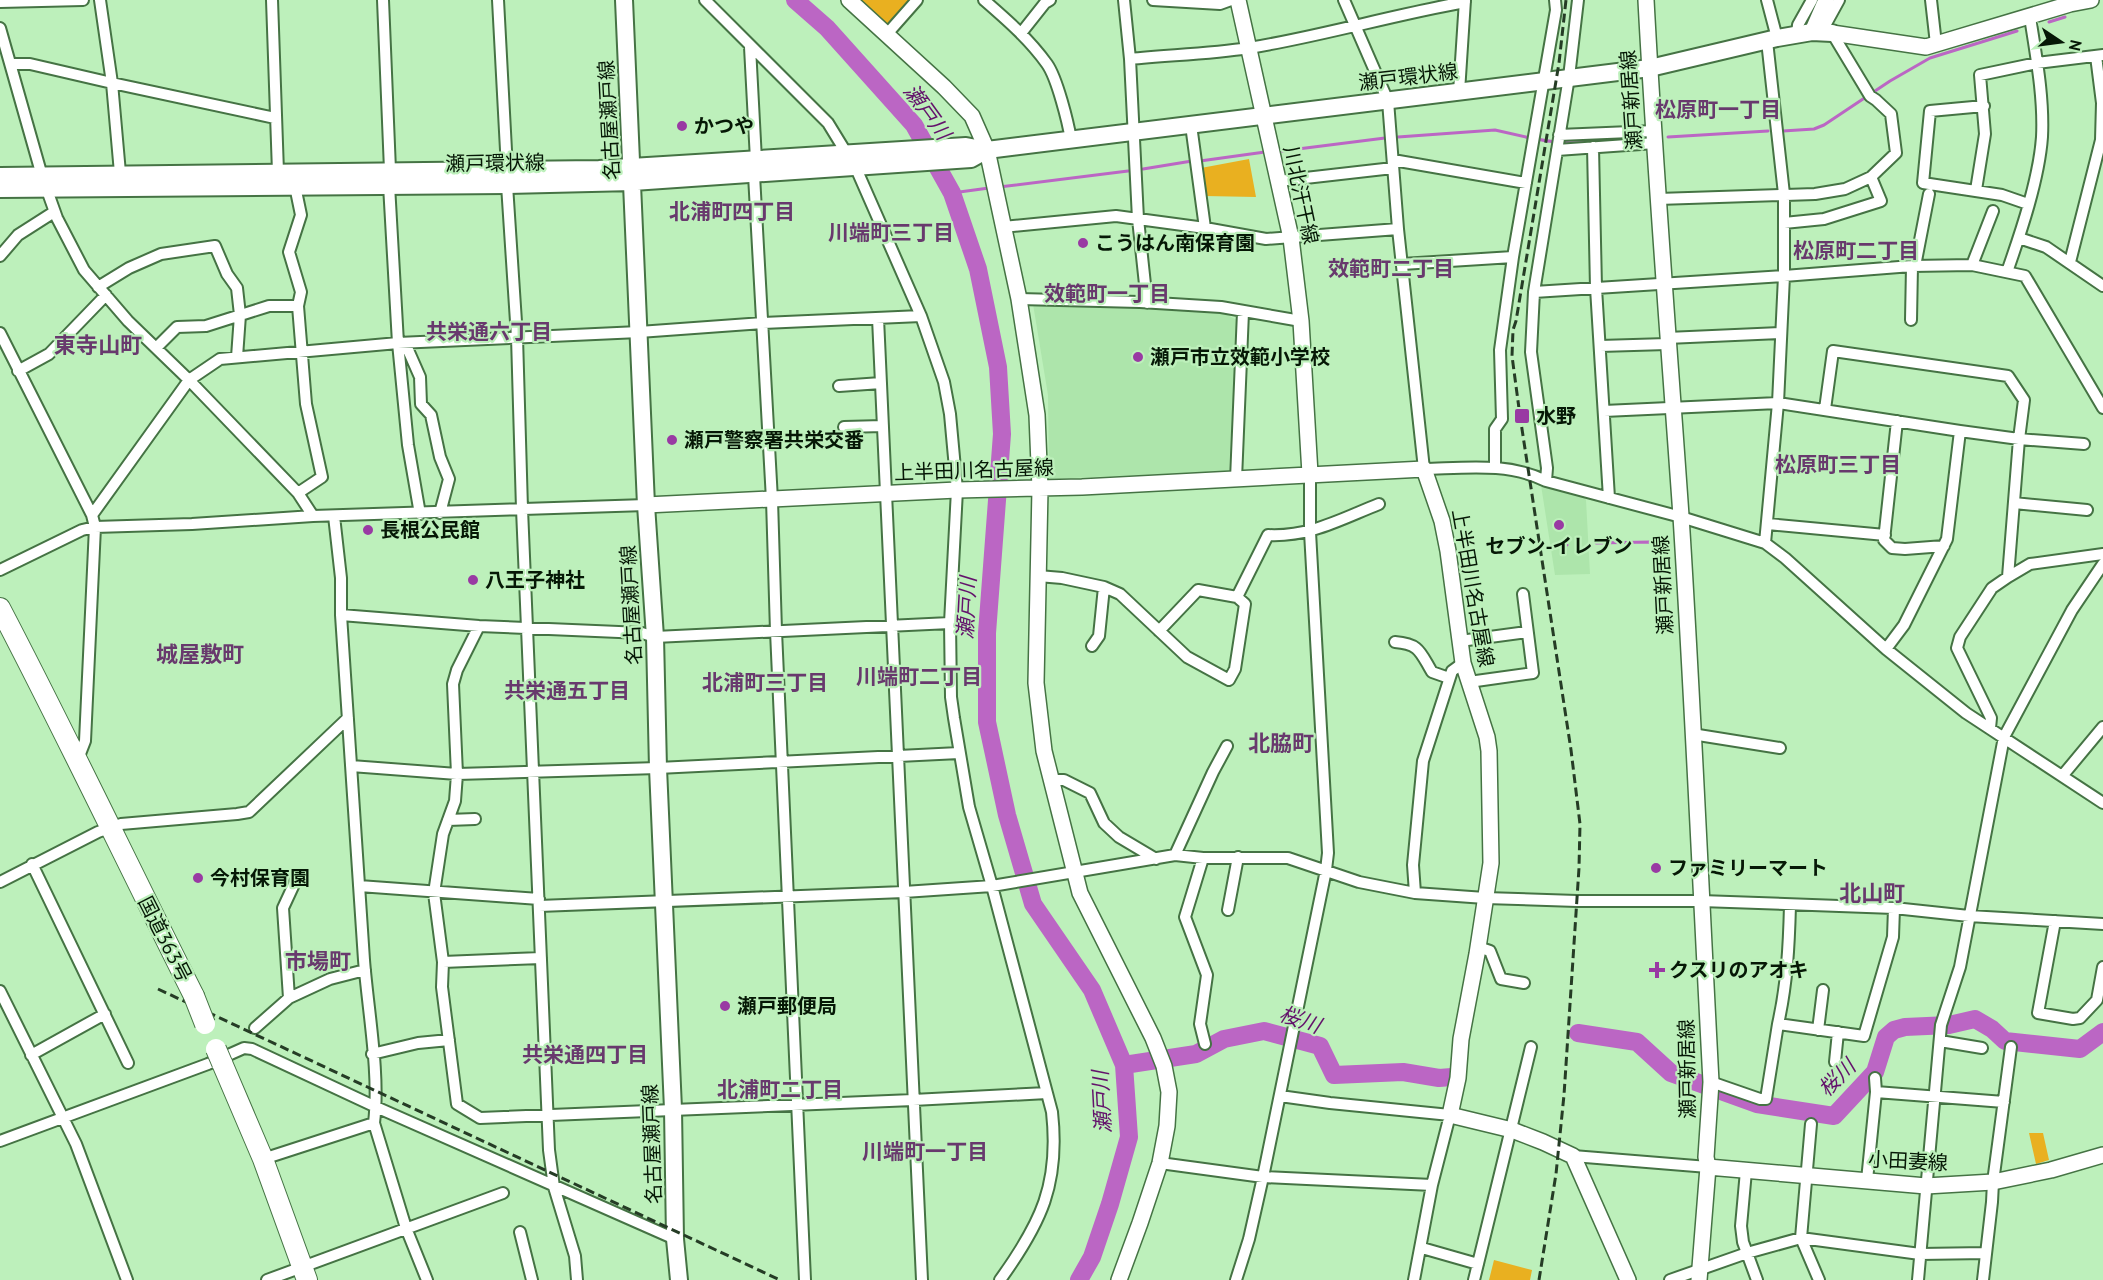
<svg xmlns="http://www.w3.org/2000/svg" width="2103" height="1280" font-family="'PT Sans','Noto Sans JP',sans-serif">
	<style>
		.built { fill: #ade5ab }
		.green { fill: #e9b020 }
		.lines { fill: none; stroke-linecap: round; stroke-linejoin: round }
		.stream { stroke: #bb66c4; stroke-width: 3 }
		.river { stroke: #bb66c4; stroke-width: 18 }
		.street-casing { stroke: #457344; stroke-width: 14 }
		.secondary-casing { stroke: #457344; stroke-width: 18 }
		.primary-casing { stroke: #457344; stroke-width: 20 }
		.highway-casing { stroke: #457344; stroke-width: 22 }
		.street { stroke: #fff; stroke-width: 10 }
		.secondary { stroke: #fff; stroke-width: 15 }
		.primary { stroke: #fff; stroke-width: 16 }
		.highway { stroke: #fff; stroke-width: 20 }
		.rail { stroke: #253c25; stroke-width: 3; stroke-dasharray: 9 4.5; stroke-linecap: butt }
		.highway-bridge-casing { stroke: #457344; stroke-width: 22; stroke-linecap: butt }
		.highway-bridge { stroke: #fff; stroke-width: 20 }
		.poi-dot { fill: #993aa3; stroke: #bdf0bb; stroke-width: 2 }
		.labels { text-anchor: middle; stroke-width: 4.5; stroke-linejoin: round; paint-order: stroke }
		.street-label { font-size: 20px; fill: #061806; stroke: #bdf0bb }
		.poi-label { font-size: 20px; font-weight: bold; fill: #061806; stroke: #bdf0bb; text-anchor: start }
		.neighbourhood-label { font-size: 21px; font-weight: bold; fill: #68396d; stroke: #bdf0bb }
		.water-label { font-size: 21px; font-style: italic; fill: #63126b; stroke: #bdf0bb }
		.quarter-label { font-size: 22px; font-weight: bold; fill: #68396d; stroke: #bdf0bb }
	</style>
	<rect width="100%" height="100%" fill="#bdf0bb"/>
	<path class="built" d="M1033,304L1141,306L1220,311L1237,320L1229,471L1049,479L1048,395Z
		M1541,485L1583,496L1586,500L1590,574L1555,575Z"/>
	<path class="green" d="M851,0H913L886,30Z
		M1249,159L1256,197L1205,196L1201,168Z
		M2029,1133H2043L2049,1160L2036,1164Z
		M1494,1260L1532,1270L1530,1280H1489Z"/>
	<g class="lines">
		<path class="stream" d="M2049,22L2065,17
			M1783,131L1814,129L1824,125L1890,81L1930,58L2017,31
			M1398,137L1495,130L1530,138
			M1668,137L1768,131
			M1537,139C1571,147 1608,140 1642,138
			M1282,151L1385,138
			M1200,161L1265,152
			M1143,169L1192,161
			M999,187L1128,171
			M952,193L989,188
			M1596,543L1650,542L1669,545
			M1552,546L1567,545"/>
		<path class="river" d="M795,0L827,28L914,125L952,193L978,269L998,367L1002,434L987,633V722L1007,815L1033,904L1092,990L1124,1065L1129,1137L1110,1204L1092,1257L1079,1280
			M1578,1033L1637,1042L1671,1073L1757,1104L1834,1116L1875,1072L1886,1037L1894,1030L1905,1027L1949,1025L1975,1019L1992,1029L2005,1041L2080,1049L2103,1032
			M1124,1065L1196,1054L1224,1039L1264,1031L1320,1046L1334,1075L1403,1072L1439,1078L1452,1077"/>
		<g class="street-casing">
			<path id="street" d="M100,0L112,83L120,173
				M272,0L278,172
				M383,0L390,170
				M498,0L507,169
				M705,0L828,123L847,154
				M984,0C1007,20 1029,39 1047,64C1057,78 1068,122 1071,140
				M1124,0L1130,59L1138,219L1147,303
				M1153,0L1220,4L1231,0
				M1344,0L1388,101L1398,229L1424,469C1465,468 1508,462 1546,481L1681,517L1765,543L1785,558L1886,649L1966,713L2103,803
				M1767,0L1777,38
				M1931,0L1936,44
				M0,2L83,0
				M0,28L42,176L57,218L84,270L128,321L189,380L298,493L313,516
				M1822,31L1839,0
				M1022,32L1045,3L1050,0
				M887,34L917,0
				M1797,34L1798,25L1812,0
				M750,47L756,160L754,175L772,500L776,631L805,1280
				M1130,59C1169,55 1210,54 1249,48C1322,36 1392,15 1465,2
				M11,64H30L112,83L275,118
				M1459,92L1465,0
				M1984,106L1930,111L1923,183L2002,195L2028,204
				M1191,125L1205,228
				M1559,135L1654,131
				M1593,147L1596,288L1609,498
				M1557,150L1655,143
				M1393,160L1526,183
				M855,166L921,316L944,382L950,414L957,490L950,623L951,697L954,718L969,807L992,886L1052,1112C1060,1184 1041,1223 1000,1280
				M1279,181L1393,168
				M389,185L398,343L408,445L420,514
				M507,185L517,337L522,509L549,1150L554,1187L575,1256L577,1280
				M295,186L301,215L289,252L301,292L298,306L306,404L322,477L298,493
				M1976,190L1985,134L1980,75L2037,63L2103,55
				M1658,199L1815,194L1845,189L1871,177L1896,153L1891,114L1876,100L1870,96L1832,33
				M1784,223L1824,219L1881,201L1871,177
				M1003,227L1116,216L1205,228L1266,239L1398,229
				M2019,238L2046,247L2103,286
				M0,256L18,235L54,212
				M2070,262L2101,140L2102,103L2096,56
				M1402,264L1513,257
				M1972,265L1993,211
				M1915,266L1929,194
				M2007,272C2021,232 2039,179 2042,137C2044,97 2036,56 2030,17
				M98,287L129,268L161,254L215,246L227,274L237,288L240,315L237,357
				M1534,292L1784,276L1912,266L1972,265L2025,276L2103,408
				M1019,299L1140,302L1221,307L1301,321
				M878,318L922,1280
				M1911,320L1912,266
				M0,333L92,515L95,527L85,741L78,759
				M1667,338L1781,333
				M405,343L420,377L421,404L431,415L440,457L449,479L440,513
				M1600,346L1667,344
				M156,348L177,327L206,326L269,306H298
				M18,371L49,354L106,295
				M839,386L881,383
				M1825,409L1833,351L2008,376L2024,400L2019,439L2008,577
				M1604,411L1778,403L1960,431L2019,439L2084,444
				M1897,421L1884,540L1892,548L1905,549L1944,546
				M844,427L883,426
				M1495,467V429L1502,419L1500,350L1513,257L1556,10L1555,0
				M1236,479L1243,312
				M1546,481L1547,468L1531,352L1534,292L1569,77L1578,0
				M2014,503L2087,510
				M92,515L189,380L220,359L398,343L639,332L763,323L921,316
				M334,516L341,578V615C349,730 356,845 364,960C368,1011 380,1074 374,1123L406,1228L427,1280
				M1768,524L1885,535
				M1765,543L1778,403L1784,276V194L1767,41
				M0,570L82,530L95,527L192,524L313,516L646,505
				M1038,576L1062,578L1104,587L1120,594L1187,657L1229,680L1235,669L1245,604L1237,597
				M341,615L479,626L642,633L655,637L950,623
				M479,626L457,670L453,684L457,774L455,801L443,834L434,893L443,962L442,987L457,1104L480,1118L913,1100L1047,1093
				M1159,631L1198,590L1237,597L1268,535C1310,537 1341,519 1379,504
				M1460,641L1527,632
				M1395,642C1420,644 1420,652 1432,672L1449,678
				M1092,646L1099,636L1104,587
				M1886,649L1904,625L1947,539L1960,431
				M1469,682L1533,673L1523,594
				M1990,728L1991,718L1957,648L1960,637L1992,588L2008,577L2030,564L2103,554
				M1692,734L1780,748
				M351,766L457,774L658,768L959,753
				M2063,775L2103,727
				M1051,780H1064L1090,793L1104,823L1119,837L1156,859
				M448,820L475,819
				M1175,855L1213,772L1227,746
				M1203,858L1185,917L1207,975L1200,1024L1205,1044
				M32,864L128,1063
				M0,882L98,832L121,824L237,814L249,812L348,718
				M359,886L539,899
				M1415,893L1413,865L1423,761L1452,671L1463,663
				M539,906L904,892L992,886L1175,855L1203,858H1288L1359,882L1415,893L1485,898L1577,901H1701L1894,908L1969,916L2103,924
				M1228,910L1238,857
				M2055,921L2038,1013L2073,1019L2080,1018L2097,1000L2103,967
				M1478,947L1490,951L1501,979L1524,983
				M443,962L541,958
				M0,991L76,1144L127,1280
				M289,998L283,908L296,880
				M1778,1024C1787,984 1789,946 1790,905
				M255,1028L289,998L330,979L365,970
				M1818,1030L1823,990
				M1940,1041L1982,1048
				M372,1054L418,1043L449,1040
				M31,1055L105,1014
				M1835,1062L1838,1032
				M1711,1082L1760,1099H1766L1778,1024L1864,1036L1893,937L1894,908
				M1876,1092L2004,1102
				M1280,1096L1330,1103L1450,1115L1432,1185L1414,1280
				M1811,1124L1801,1238L1819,1280
				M0,1141L208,1064L244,1048L252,1049L376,1107L675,1239
				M1573,1156L1708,1167
				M263,1159L374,1123
				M1160,1163L1263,1177L1432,1185
				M1746,1171L1741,1226L1743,1242L1757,1280
				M1867,1180L1876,1092L1875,1078
				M520,1232L532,1280
				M1422,1248L1478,1264
				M267,1280L503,1193
				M1236,1280L1249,1239L1263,1177L1326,870L1328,853L1310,532V474
				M1474,1280L1531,1047
				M1670,1280L1747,1253L1801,1238L1920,1254L1986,1253
				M1918,1280L1941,1025L1960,967L2004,737L2072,610L2103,564
				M1983,1280L1992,1202L1993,1182L2011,1047"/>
		</g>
		<g class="secondary-casing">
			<path id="secondary" d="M849,0L944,87L972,116L987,150L1019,299L1037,415L1040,489L1036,683L1044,751L1080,893L1153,1038L1164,1066L1169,1092L1167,1126L1160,1163L1140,1223L1119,1280
				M1238,0L1291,238L1301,321L1310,474
				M1646,0C1655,172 1669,344 1681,516C1693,705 1701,894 1711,1082L1706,1157L1708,1167L1699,1280
				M1812,32L1826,0
				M1832,33L1926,47L2070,4L2091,0
				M646,505L957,490L1082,487L1424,469L1442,521L1448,551L1463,663L1487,737L1489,751L1491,863L1477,954L1461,1039L1458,1078L1450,1115L1512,1130L1543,1142L1573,1156L1628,1280
				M1708,1167L1926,1186L1993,1182L2051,1170L2103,1155"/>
		</g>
		<g class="primary-casing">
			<path id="primary" d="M624,0L646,505L655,637L658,768L673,1109L675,1239L679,1280
				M0,176L599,169L966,146L987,150L1650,68L1777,38L1812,32L1832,33
				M0,189L507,185L633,182L971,159L987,150"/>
		</g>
		<g class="highway-casing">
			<path id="highway" d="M0,608C67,736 129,867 194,996
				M222,1063L263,1159L307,1280"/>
		</g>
		<use href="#street" class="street"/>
		<use href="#secondary" class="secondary"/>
		<use href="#primary" class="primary"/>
		<use href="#highway" class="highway"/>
		<path class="rail" d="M158,989L780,1280
			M1539,1280L1556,1174L1564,1095L1579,868L1580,824L1571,750L1520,416L1512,356L1513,330L1516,321L1559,63L1566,0"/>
		<g class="highway-bridge-casing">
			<path id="highway-bridge" d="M194,996L205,1024
				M216,1049L222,1063"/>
		</g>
		<use href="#highway-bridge" class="highway-bridge"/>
	</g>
	<g class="poi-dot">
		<circle cx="682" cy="126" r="6"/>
		<circle cx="1083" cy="243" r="6"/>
		<circle cx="1138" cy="357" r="6"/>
		<rect x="1514" y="408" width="16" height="16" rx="3"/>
		<circle cx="672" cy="440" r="6"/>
		<circle cx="1559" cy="525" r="6"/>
		<circle cx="368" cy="530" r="6"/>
		<circle cx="473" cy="580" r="6"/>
		<circle cx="1656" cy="868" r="6"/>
		<circle cx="198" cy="878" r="6"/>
		<path d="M1654 961h6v6h6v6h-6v6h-6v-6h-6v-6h6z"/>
		<circle cx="725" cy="1006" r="6"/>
	</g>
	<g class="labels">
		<g class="street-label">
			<text transform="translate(1408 77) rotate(-7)" y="7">瀬戸環状線</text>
			<text transform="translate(1631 100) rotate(-94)" y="7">瀬戸新居線</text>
			<text transform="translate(609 120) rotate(-93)" y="7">名古屋瀬戸線</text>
			<text transform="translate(495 163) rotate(-1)" y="7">瀬戸環状線</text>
			<text transform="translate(1301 195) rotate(78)" y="7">川北汗干線</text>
			<text transform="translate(974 470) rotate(-2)" y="7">上半田川名古屋線</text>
			<text transform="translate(1663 585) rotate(-93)" y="7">瀬戸新居線</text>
			<text transform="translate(1473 588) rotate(80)" y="7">上半田川名古屋線</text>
			<text transform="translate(631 605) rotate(-93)" y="7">名古屋瀬戸線</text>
			<text transform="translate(165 939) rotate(63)" y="7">国道363号</text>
			<text transform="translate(1687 1069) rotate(-91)" y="7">瀬戸新居線</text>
			<text transform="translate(652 1144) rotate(-92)" y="7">名古屋瀬戸線</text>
			<text transform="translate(1908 1161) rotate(3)" y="7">小田妻線</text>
		</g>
		<g class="poi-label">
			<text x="694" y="133">かつや</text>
			<text x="1095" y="250">こうはん南保育園</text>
			<text x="1150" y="364">瀬戸市立效範小学校</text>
			<text x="1536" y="423">水野</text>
			<text x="684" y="447">瀬戸警察署共栄交番</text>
			<text x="380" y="537">長根公民館</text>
			<text x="1559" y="553" text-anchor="middle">セブン-イレブン</text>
			<text x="485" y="587">八王子神社</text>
			<text x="1668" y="875">ファミリーマート</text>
			<text x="210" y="885">今村保育園</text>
			<text x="1669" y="977">クスリのアオキ</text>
			<text x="737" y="1013">瀬戸郵便局</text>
		</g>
		<g class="neighbourhood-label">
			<text x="1718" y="117">松原町一丁目</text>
			<text x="732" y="219">北浦町四丁目</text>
			<text x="891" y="240">川端町三丁目</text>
			<text x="1856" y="258">松原町二丁目</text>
			<text x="1391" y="276">效範町二丁目</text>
			<text x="1107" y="301">效範町一丁目</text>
			<text x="489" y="339">共栄通六丁目</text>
			<text x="1838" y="472">松原町三丁目</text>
			<text x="919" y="684">川端町二丁目</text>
			<text x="765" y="690">北浦町三丁目</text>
			<text x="567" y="698">共栄通五丁目</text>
			<text x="585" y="1062">共栄通四丁目</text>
			<text x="780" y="1097">北浦町二丁目</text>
			<text x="925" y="1159">川端町一丁目</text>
		</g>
		<g class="water-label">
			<text transform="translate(927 112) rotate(54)" y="7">瀬戸川</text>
			<text transform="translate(967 608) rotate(-87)" y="7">瀬戸川</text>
			<text transform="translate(1300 1020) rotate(19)" y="7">桜川</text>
			<text transform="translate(1837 1078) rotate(-45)" y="7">桜川</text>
			<text transform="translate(1102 1102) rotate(-93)" y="7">瀬戸川</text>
		</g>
		<g class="quarter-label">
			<text x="98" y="353">東寺山町</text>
			<text x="200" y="662">城屋敷町</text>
			<text x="1281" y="751">北脇町</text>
			<text x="1872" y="901">北山町</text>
			<text x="318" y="969">市場町</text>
		</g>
	</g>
	<g transform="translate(2061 42) rotate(103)" stroke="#bdf0bb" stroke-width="4.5" paint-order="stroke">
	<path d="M0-4.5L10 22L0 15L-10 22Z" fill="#061806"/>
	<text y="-9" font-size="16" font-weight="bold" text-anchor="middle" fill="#061806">N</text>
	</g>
</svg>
